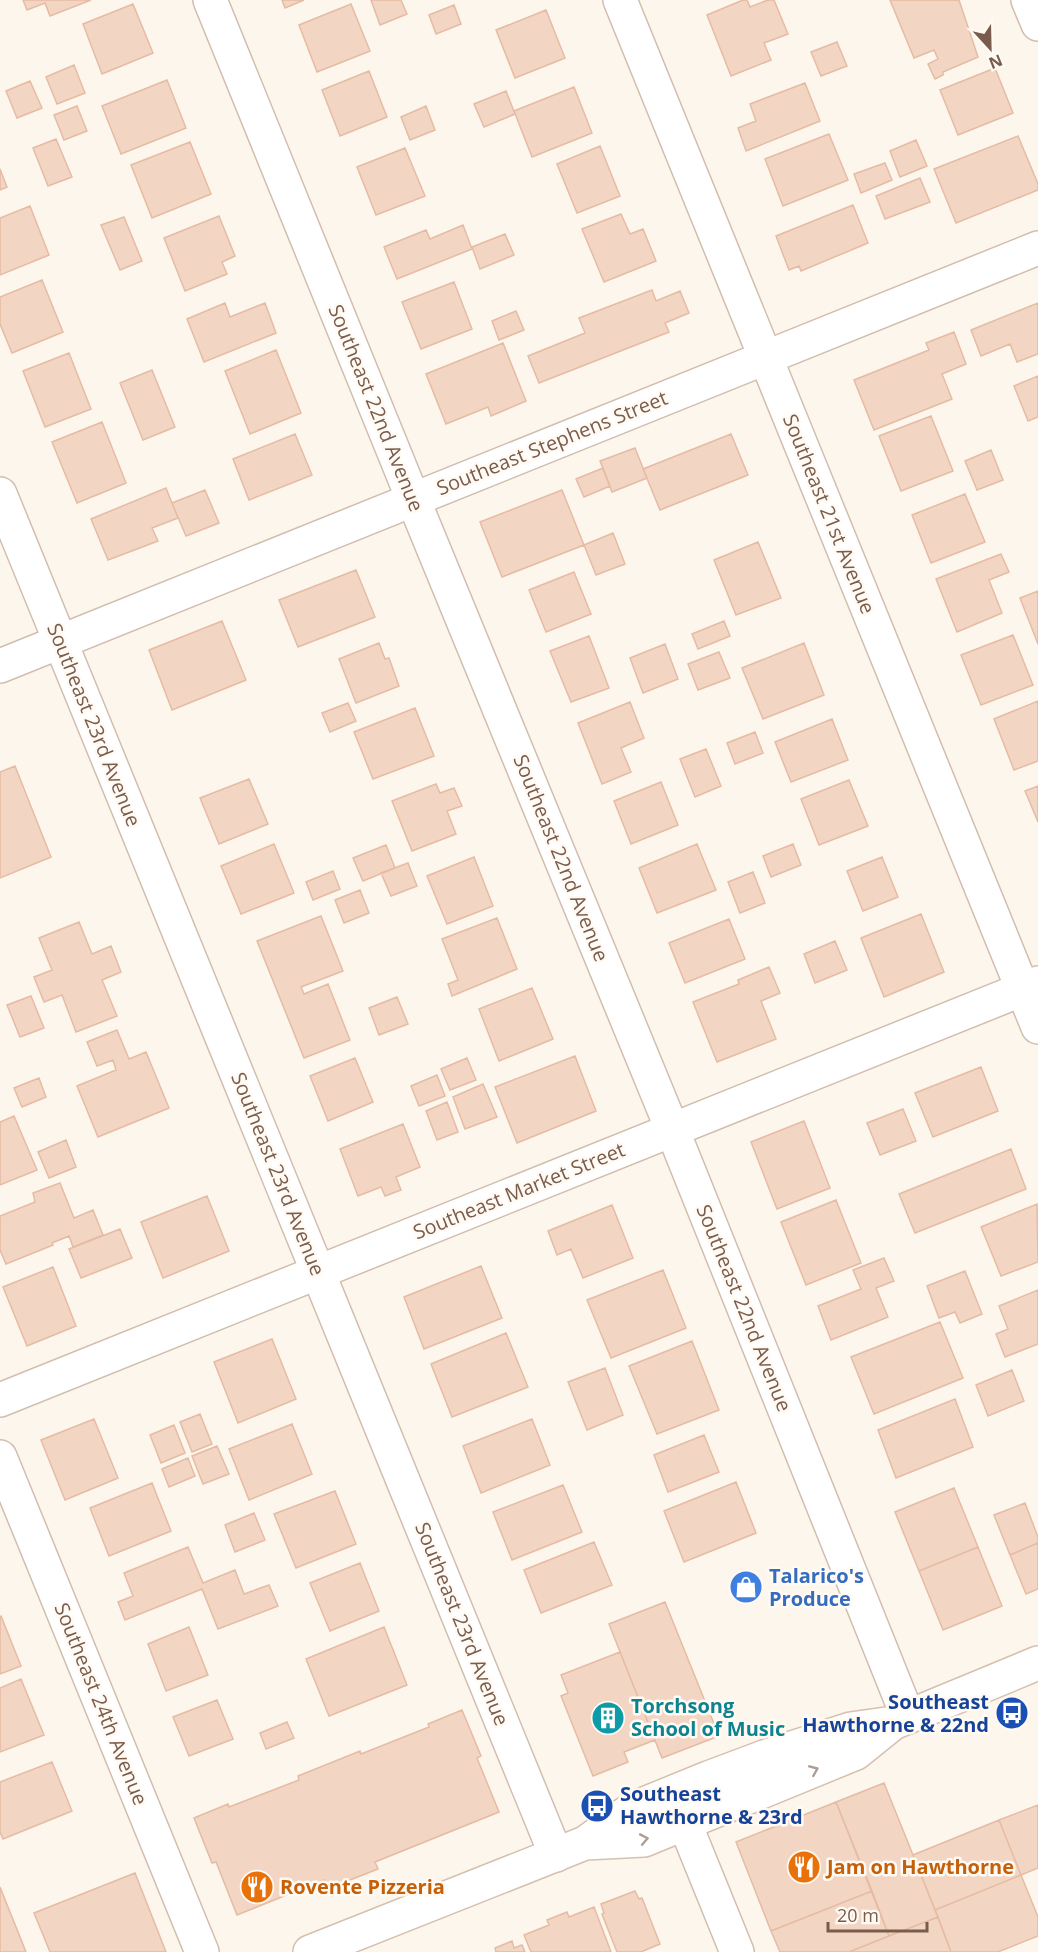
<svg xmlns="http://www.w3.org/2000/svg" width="1038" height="1952" font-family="'Open Sans',sans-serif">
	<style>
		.building { fill: #f3d5c3; stroke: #e6bba3; stroke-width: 1.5 }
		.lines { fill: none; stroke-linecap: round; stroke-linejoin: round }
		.minor-casing { stroke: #d1beb0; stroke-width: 36 }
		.tertiary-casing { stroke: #d1beb0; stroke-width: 36 }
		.secondary-casing { stroke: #d6c0b0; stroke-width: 36 }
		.minor { stroke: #fff; stroke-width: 33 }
		.tertiary { stroke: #fff; stroke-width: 33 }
		.secondary { stroke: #fff; stroke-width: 33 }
		.oneway { stroke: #af9d94 }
		.labels { text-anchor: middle; stroke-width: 5; stroke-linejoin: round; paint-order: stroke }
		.street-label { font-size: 20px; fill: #7a5c4d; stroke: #fffaf3 }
		.shop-label { font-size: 20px; font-weight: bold; fill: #366cbe; stroke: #fffaf3; text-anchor: start }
		.transit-label { font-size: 20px; font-weight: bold; fill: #164399; stroke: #fffaf3; text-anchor: end }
		.culture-label { font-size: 20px; font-weight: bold; fill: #0d838f; stroke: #fffaf3; text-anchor: start }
		.food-label { font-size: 20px; font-weight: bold; fill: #c56008; stroke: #fffaf3; text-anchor: start }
	</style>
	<rect width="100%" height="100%" fill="#fdf6ec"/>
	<path class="building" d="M23,0H91L50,16L45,3L27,10Z
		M282,0H304L285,8Z
		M371,0H401L407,14L380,25Z
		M743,0H747L750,7L768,0H774L788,34L764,43L771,60L731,76L707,15Z
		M890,0H959L978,57L943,72V75L935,79L928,64L938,59L934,50L914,58Z
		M133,4L153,53L102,74L83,24Z
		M351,4L370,51L317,72L299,25Z
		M454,5L461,24L436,34L429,15Z
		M546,10L565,58L515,78L496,30Z
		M837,42L847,66L821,76L811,52Z
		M74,65L85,93L57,104L46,77Z
		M995,68L1013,113L958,135L940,90Z
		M369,71L387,117L340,136L322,90Z
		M167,80L186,128L121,154L102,106Z
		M30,81L42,108L17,118L6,91Z
		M805,83L820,121L746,151L738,128L756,121L750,104Z
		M574,87L592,133L532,157L514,111Z
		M506,91L515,114L484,127L474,104Z
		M77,106L87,131L64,140L54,115Z
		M426,106L435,130L410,140L401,117Z
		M829,134L848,180L783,206L765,159Z
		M1018,136L1038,184V190L956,223L934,169Z
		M56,139L72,177L48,186L33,148Z
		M916,140L927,166L900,177L890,151Z
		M190,142L211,194L152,218L131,165Z
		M600,146L620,196L577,213L557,164Z
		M405,148L425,196L376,215L357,167Z
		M885,163L892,180L861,193L854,174Z
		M0,169L7,187L0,190Z
		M920,178L930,202L885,219L876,196Z
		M853,205L868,243L801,271L799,266L789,270L776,236Z
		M30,206L49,255L0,275V218Z
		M621,214L630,234L643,229L656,261L604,282L582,229Z
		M219,216L235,256L222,262L227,274L185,291L164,238Z
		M124,217L142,261L120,270L101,225Z
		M463,225L472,249L397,279L384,247L426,230L430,239Z
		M505,234L514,255L480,269L472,247Z
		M42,280L63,332L12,353L0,324V297Z
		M454,282L472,329L421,349L402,302Z
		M652,290L656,301L680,291L689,313L665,323L669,332L539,383L528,356L585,333L579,318Z
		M225,303L230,317L265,303L276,333L204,362L187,319Z
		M1038,303V354L1017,362L1010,344L981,356L971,330Z
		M516,311L524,330L499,340L492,321Z
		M954,332L966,364L942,374L952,399L874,430L854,380L929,350L926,343Z
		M503,343L526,401L491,416L488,407L446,424L426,374Z
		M276,350L301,413L250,434L225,371Z
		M69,353L91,409L45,427L23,371Z
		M152,370L175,427L143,440L120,383Z
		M1038,376V417L1028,421L1014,386Z
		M931,416L953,471L901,491L879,436Z
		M102,422L126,483L77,503L52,442Z
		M295,434L312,475L249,500L233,459Z
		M731,434L748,475L660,510L643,469Z
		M635,448L647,478L612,492L600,461Z
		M991,450L1003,480L977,490L965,461Z
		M603,468L610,486L584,497L576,479Z
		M166,488L178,518L152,528L158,541L108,560L91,519Z
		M205,490L219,523L186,536L172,503Z
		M562,490L584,545L502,577L480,522Z
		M965,494L985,542L931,563L912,515Z
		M613,533L625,564L596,575L584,545Z
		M758,542L781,598L736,615L714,560Z
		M1001,554L1009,572L989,580L1002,613L957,632L936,579Z
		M356,570L375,617L298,647L279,600Z
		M574,572L591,614L546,632L529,590Z
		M1038,591V644L1020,598Z
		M222,621L246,680L172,710L149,650Z
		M724,621L730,636L698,649L692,634Z
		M1013,635L1033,685L981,705L961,655Z
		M589,636L609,688L571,702L550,651Z
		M379,643L385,659L389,658L399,686L356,703L339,659Z
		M804,643L824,695L763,719L742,668Z
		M665,644L678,679L643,693L630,658Z
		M719,652L730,678L698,690L688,664Z
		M1038,701V761L1014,770L994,719Z
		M630,702L644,738L621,748L631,772L602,784L578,723Z
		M348,703L356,721L330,732L322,713Z
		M415,708L434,756L373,779L354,732Z
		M832,719L848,760L791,782L775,742Z
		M755,732L763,753L735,764L727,743Z
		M706,749L721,786L695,797L680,759Z
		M15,766L51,857L0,878V772Z
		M249,779L268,824L219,844L200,798Z
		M849,780L868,826L819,845L801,799Z
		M661,782L678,825L631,844L614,801Z
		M436,784L440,793L454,788L462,806L447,811L456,834L412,851L392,801Z
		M1038,786V822L1025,791Z
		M274,844L294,893L241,914L221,866Z
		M697,844L716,890L657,913L639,868Z
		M793,844L801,865L771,877L763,856Z
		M386,845L395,868L363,881L353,858Z
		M474,857L493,906L447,924L427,876Z
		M882,857L898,897L863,911L847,871Z
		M408,863L417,886L391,896L381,873Z
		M333,871L340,889L313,900L306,882Z
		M753,872L765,903L740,913L728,882Z
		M360,890L369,913L344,923L335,900Z
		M921,914L944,972L884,997L861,938Z
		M321,916L343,971L301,987L304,994L328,984L350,1040L304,1058L257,941Z
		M497,918L517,969L452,996L448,984L458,980L442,939Z
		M729,919L745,959L685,983L669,943Z
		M79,922L92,954L111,946L121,972L102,980L117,1016L76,1032L62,995L44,1002L34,977L52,970L39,938Z
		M835,941L847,970L815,983L804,954Z
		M769,967L780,993L761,1001L776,1039L717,1062L693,1002L739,984L738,980Z
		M532,988L553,1039L499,1061L479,1009Z
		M31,996L44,1028L20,1037L7,1005Z
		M397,997L408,1024L379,1035L369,1008Z
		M117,1030L129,1059L146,1052L169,1108L98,1137L77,1086L116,1070L113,1060L97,1066L87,1042Z
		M575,1056L596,1111L517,1143L495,1087Z
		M355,1058L373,1102L328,1121L310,1076Z
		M467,1058L476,1080L450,1090L441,1069Z
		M981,1067L998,1111L933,1137L915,1093Z
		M437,1075L445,1096L419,1106L411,1086Z
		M39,1078L46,1097L22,1107L14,1088Z
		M483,1084L497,1117L465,1129L453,1097Z
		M447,1102L458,1132L437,1140L426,1111Z
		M903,1109L916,1141L880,1155L867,1123Z
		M14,1116L37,1170L0,1185V1122Z
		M804,1121L830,1188L777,1209L751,1142Z
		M403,1124L420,1167L396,1177L401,1190L385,1196L381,1187L358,1196L340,1149Z
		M66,1140L76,1167L49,1178L38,1152Z
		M1011,1149L1026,1189L915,1233L899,1194Z
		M60,1183L74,1218L93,1210L103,1235L73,1247L69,1236L52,1243L53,1245L6,1264L0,1250V1216L35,1202L33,1193Z
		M207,1196L229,1251L163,1278L141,1222Z
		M836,1200L861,1263L806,1285L781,1222Z
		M1037,1204L1038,1262L1001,1276L981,1227Z
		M612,1205L633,1258L583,1278L571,1249L557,1255L548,1231Z
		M120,1229L132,1258L81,1278L69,1249Z
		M884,1258L894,1281L876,1288L888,1317L831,1340L818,1306L861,1289L853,1270Z
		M481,1266L502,1318L424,1349L404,1297Z
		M53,1267L76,1326L27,1346L3,1287Z
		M663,1270L686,1328L611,1358L587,1300Z
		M965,1271L982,1314L960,1323L955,1312L939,1318L927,1286Z
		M1038,1290V1344L1005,1357L996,1334L1008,1329L999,1306Z
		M940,1322L963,1378L874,1414L851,1357Z
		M506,1333L528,1387L452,1417L431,1364Z
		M272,1339L296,1399L238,1423L214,1362Z
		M692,1341L719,1410L657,1434L629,1366Z
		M605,1368L623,1415L587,1430L568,1382Z
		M1012,1370L1024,1401L988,1416L976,1385Z
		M955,1399L973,1447L896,1478L878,1430Z
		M200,1414L212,1444L192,1452L180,1422Z
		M94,1419L118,1478L65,1500L41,1440Z
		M532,1419L550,1465L481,1493L463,1446Z
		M292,1424L312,1474L249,1500L229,1449Z
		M174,1425L185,1453L161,1463L150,1435Z
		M704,1435L719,1472L668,1492L654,1455Z
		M217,1446L229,1474L203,1484L192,1456Z
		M188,1458L195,1476L169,1487L162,1469Z
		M736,1482L756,1533L684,1562L664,1511Z
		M152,1483L171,1531L109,1556L90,1508Z
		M563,1485L582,1532L512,1560L493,1512Z
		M954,1488L978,1547L919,1571L895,1512Z
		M335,1491L356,1544L296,1568L274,1514Z
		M1025,1503L1038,1537V1543L1010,1555L994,1515Z
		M254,1513L265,1540L235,1552L225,1525Z
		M594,1542L612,1585L541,1613L524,1570Z
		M1038,1543V1589L1026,1594L1010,1555Z
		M188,1547L203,1583L235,1570L244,1594L269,1585L278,1606L218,1629L202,1589L125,1620L118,1602L133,1596L124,1573Z
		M978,1547L1002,1606L943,1630L919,1571Z
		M360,1563L379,1611L330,1631L310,1583Z
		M665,1602L719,1736L662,1758L609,1624Z
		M1,1616L21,1666L0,1674V1617Z
		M189,1627L208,1675L166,1691L148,1644Z
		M384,1627L407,1685L329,1716L306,1659Z
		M620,1652L655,1740L624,1752L628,1762L593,1776L561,1696L568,1693L561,1675Z
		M21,1679L44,1735L0,1752V1688Z
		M217,1700L233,1739L189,1756L173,1717Z
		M462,1710L481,1756L477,1758L499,1812L375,1862L378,1869L327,1889L324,1880L237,1915L216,1862L212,1863L194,1818L228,1804L229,1807L299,1780L298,1776L360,1751L361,1754L429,1727L428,1724Z
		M287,1722L294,1738L266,1749L260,1733Z
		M52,1762L72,1811L3,1839L0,1832V1782Z
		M884,1783L938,1917L889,1936L836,1802Z
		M836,1802L872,1891L771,1931L736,1842Z
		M1038,1805V1868L1021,1875L999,1820Z
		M999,1820L1021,1875L935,1910L913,1855Z
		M135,1873L166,1952H50L34,1913Z
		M1021,1875L1038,1917V1936L998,1952H951L935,1910Z
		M0,1887L26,1952H0Z
		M635,1891L639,1899L642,1898L660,1944L641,1952H617L602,1914L604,1913L601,1904Z
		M872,1891L889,1936L849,1952H780L771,1931Z
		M594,1907L611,1952H531L524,1935L549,1925L547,1920L567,1912L569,1917Z
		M938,1917L951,1952H849L889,1936Z
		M512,1941L514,1948L522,1945L525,1952H496L495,1948Z"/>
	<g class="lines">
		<g class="minor-casing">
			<path id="minor" d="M210,0L413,499L672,1129L908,1717
				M620,0L1038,1027
				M0,494L556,1855
				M0,666L1038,248
				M0,1400L1038,983
				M0,1457L202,1952
				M685,1824L737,1952"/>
		</g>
		<g class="tertiary-casing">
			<path id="tertiary" d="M1028,0L1038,24"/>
		</g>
		<g class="secondary-casing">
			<path id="secondary" d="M585,1843L644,1840L856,1753L892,1724
				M310,1952L585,1843L632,1809L708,1778L764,1757L851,1729L893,1723L1038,1663"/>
		</g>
		<use href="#minor" class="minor"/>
		<use href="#tertiary" class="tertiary"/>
		<use href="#secondary" class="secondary"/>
	</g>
	<defs><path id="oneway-chevron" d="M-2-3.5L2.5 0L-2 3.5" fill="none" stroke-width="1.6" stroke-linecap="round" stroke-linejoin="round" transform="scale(1.5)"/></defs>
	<g class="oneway">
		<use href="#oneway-chevron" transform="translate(814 1770) rotate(-23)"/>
		<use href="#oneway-chevron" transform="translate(644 1839) rotate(-11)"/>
	</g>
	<defs>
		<g id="shop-disc" transform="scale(1.725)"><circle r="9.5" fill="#3f7fe0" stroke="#fffaf3"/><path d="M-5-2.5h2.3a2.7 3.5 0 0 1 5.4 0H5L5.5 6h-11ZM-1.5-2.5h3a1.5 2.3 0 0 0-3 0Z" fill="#fff"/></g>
		<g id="bus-disc" transform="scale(1.725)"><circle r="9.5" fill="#1a4fb4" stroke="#fffaf3"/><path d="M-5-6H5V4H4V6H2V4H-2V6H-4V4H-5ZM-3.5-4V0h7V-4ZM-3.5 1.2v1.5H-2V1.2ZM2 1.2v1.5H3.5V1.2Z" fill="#fff"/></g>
		<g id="building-disc" transform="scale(1.725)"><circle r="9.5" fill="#0f9aa8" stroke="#fffaf3"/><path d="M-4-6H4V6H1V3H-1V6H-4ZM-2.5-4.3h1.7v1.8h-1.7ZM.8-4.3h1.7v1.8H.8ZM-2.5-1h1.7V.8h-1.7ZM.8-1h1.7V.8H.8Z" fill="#fff"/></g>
		<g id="restaurant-disc" transform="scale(1.725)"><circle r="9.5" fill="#e8710a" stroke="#fffaf3"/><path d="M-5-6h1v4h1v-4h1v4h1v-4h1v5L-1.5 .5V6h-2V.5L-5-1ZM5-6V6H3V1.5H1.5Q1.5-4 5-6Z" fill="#fff"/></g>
	</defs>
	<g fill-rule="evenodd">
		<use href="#shop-disc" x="746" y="1587"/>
		<use href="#bus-disc" x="1012" y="1713"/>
		<use href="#building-disc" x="608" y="1718"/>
		<use href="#bus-disc" x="597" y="1806"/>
		<use href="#restaurant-disc" x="804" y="1867"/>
		<use href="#restaurant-disc" x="257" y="1887"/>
	</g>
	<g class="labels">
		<g class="street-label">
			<text transform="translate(376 408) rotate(68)" y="7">Southeast 22nd Avenue</text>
			<text transform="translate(552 443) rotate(-22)" y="7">Southeast Stephens Street</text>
			<text transform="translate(829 514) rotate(68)" y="7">Southeast 21st Avenue</text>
			<text transform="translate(94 725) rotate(68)" y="7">Southeast 23rd Avenue</text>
			<text transform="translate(561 858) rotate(68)" y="7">Southeast 22nd Avenue</text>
			<text transform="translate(278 1174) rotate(68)" y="7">Southeast 23rd Avenue</text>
			<text transform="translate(519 1191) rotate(-22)" y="7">Southeast Market Street</text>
			<text transform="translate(744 1308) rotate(68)" y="7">Southeast 22nd Avenue</text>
			<text transform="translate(462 1624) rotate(68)" y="7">Southeast 23rd Avenue</text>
			<text transform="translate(101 1704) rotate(68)" y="7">Southeast 24th Avenue</text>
		</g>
		<g class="shop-label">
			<text x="769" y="1583">Talarico's<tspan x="769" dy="23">Produce</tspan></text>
		</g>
		<g class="transit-label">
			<text x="989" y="1709">Southeast<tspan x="989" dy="23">Hawthorne &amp; 22nd</tspan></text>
			<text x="620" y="1801" text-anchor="start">Southeast<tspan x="620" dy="23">Hawthorne &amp; 23rd</tspan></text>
		</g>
		<g class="culture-label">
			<text x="631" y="1713">Torchsong<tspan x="631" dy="23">School of Music</tspan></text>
		</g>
		<g class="food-label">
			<text x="827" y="1874">Jam on Hawthorne</text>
			<text x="280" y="1894">Rovente Pizzeria</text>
		</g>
	</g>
	<g transform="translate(990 48) rotate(158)" stroke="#fffaf3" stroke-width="4.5" paint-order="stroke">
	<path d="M0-4.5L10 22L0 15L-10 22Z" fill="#7a5c4d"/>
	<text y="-9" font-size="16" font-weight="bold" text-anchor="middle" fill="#7a5c4d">N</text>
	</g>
	<path d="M828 1922v9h99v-9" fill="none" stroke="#7a5c4d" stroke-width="3"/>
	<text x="837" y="1922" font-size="18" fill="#7a5c4d" stroke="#fffaf3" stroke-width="4.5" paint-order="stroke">20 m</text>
</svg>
